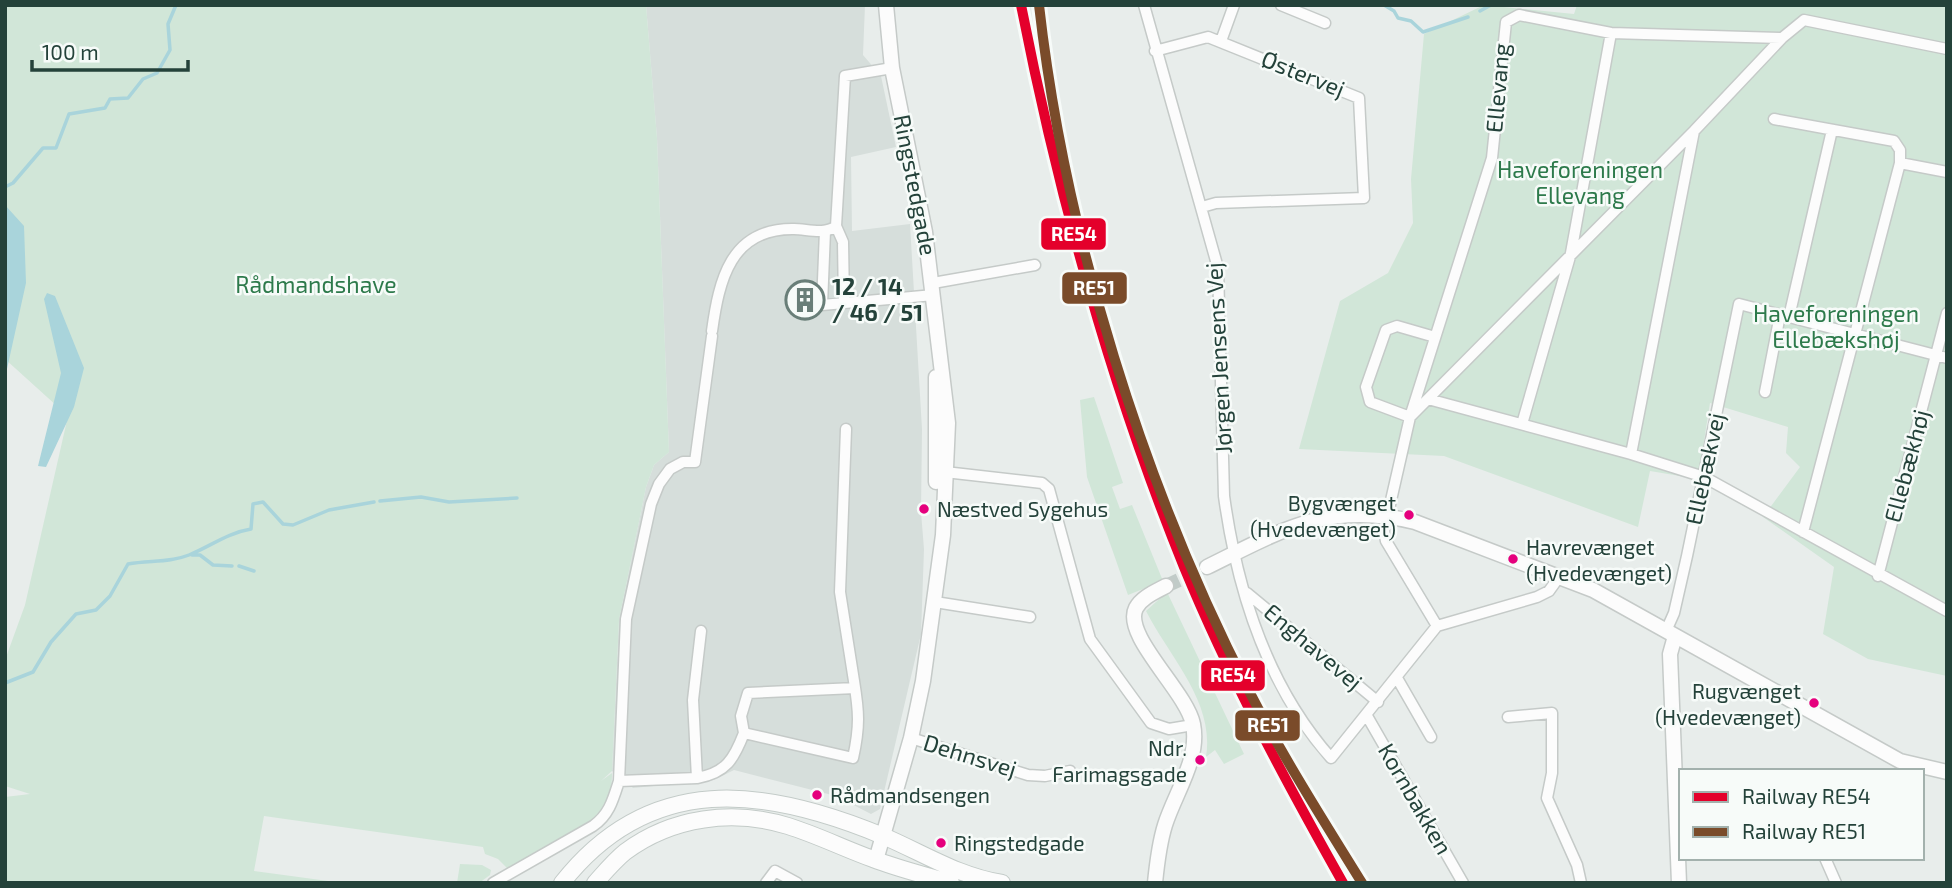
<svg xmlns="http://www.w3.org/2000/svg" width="1952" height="888" font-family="'Exo 2',sans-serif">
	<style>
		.built { fill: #d6dedb }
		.green { fill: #d1e6d8 }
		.water { fill: #a9d4db }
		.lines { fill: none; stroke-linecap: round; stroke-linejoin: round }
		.stream { stroke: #a9d4db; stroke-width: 3.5 }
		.tertiary-tunnel { stroke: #c1cbc8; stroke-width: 14; stroke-dasharray: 14 7; stroke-linecap: butt }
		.minor-casing { stroke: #c5cac8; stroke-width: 13 }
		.tertiary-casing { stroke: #c5cac8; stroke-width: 17 }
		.secondary-casing { stroke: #c3cbc8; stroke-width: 18 }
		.minor { stroke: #fcfcfc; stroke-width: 10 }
		.tertiary { stroke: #fcfcfc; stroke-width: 14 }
		.secondary { stroke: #fcfcfc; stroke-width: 16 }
		.rail-1-casing { stroke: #f7fbf9; stroke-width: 16 }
		.rail-2-casing { stroke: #f7fbf9; stroke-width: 16 }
		.rail-1 { stroke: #e4002b; stroke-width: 10 }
		.rail-2 { stroke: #7a4b2a; stroke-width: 10 }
		.bus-dot { fill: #e5007d; stroke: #f7fbf9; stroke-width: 2.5 }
		.labels { text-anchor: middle; stroke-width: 5; stroke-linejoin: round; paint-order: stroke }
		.bus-label { font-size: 21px; fill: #24423a; stroke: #f7fbf9; text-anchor: start }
		.street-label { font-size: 23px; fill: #24423a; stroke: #f7fbf9 }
		.park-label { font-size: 23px; fill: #2d7a4b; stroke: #f7fbf9 }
		.poi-label { font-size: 23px; font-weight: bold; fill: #24423a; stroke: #f7fbf9; text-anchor: start }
		.line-badge { stroke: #f7fbf9; stroke-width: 2.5 }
		.badge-label { font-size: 19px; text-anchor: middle; font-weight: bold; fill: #fff }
	</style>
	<rect width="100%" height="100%" fill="#e8edeb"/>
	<path class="built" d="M646,5H865L863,55L881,76L896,147L851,157L852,231L910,224L922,429L921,512L924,549L921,634L880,809L871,814L836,796L734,770L714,780L633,788L612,771L619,620L646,487L654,465L669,452L657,138Z"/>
	<path class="green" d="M5,5H646L657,138L669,452L654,465L646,487L619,620L612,771L601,781L612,773C612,783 611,797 606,806C592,831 533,854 507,868L498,859L485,854L483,847L264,816L254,871L343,883H5V797L30,794L5,786V660L25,605L68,416L5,359Z
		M1484,5L1574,14L1577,5H1947V676L1868,659L1823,634L1834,567L1763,517L1800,467L1786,453L1788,427L1710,403L1698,479L1650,471L1638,527L1444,456L1299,449L1340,301L1388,273L1413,223L1411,179L1424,34Z
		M1094,397L1123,483L1112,487L1120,509L1132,505L1163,581L1128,595L1087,477L1080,400Z
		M1167,592L1244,754L1224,764L1215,750L1206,757C1215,702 1170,658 1146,611Z
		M460,864L482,865L491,870L490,875L479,883H457Z"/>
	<path class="water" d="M5,205L24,226L26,283L5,378Z
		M47,293L55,296L84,368L74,407L46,467L38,466L61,373L44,299Z"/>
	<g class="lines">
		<path class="stream" d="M1384,5L1394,11L1398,18L1411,21L1423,32L1468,17
			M1480,11L1491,5
			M5,187L13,183L43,148H56L69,114L105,108L110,99L128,98L143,79L157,73L170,50L168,24L176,5
			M380,501L421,497L449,502L517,498
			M192,555H200L213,565L232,566
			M239,566L254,571
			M5,683L33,672L51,642L76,614L96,610L110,596L128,564C149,560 169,563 189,555C211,546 227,533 251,529L253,504L263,502L283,524L293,525L329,510L374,502"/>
		<path class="tertiary-tunnel" d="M1166,586L1207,567"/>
		<g class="minor-casing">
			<path id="minor" d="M1144,5L1218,268L1224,496C1237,590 1268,687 1331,758L1437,626L1537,597L1549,591L1559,577
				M1281,5L1325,23
				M1221,41L1234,5
				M1155,51L1208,37L1359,98L1364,198L1216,203L1202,207
				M1774,119L1894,141L1900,150V163L1803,532
				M1900,163L1947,172
				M836,226L843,242L844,303
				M825,231L822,305L934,295
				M933,283L1035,265
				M1789,317L1832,130
				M712,331C719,281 730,228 794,229C807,229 825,235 836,226L845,76L892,68
				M1435,337L1397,326L1386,330L1366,387L1370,402L1410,417L1694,131L1782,38L1804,20L1947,49
				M1765,392L1780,315
				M1428,399L1631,454L1704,477L1947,611
				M1522,424L1571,253L1611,33
				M846,429L840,592L854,681C859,712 860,726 853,758L744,733L741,716L748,693L855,688
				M1631,454L1694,131
				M945,472L1042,483L1049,489L1090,639L1151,723L1169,729L1193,725
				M1878,576L1947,313
				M1247,593L1378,702
				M935,602L1030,617
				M1437,626L1386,541L1384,531L1410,417L1492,158L1506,22L1519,15L1611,33L1782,38
				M1666,631L1674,613L1687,556L1739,304L1947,358
				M1397,678L1431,737
				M1367,716L1463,883
				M1508,717L1552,713V773L1547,798L1577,865L1581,883
				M911,738L1028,775L1045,776L1070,771
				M697,778C726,773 734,759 744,733
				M619,781L697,778L693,700L701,631
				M1825,858L1836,883
				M493,883L593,826C609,815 613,800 619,781L626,619L651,504L659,484L670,469L683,462H695L712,336
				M766,883L775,871L797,883"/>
		</g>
		<g class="tertiary-casing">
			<path id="tertiary" d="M936,377V482
				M1207,567C1282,530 1328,501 1415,522L1593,590L1900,761L1947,772
				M1675,636L1670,654L1679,883
				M876,860L911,738L923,681L943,535L948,423L925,232L892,68L886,5
				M1155,883C1157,863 1159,844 1165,825C1175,793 1200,759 1193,724C1186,691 1122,635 1136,608C1142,597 1155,592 1166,586"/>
		</g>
		<g class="secondary-casing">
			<path id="secondary" d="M562,883C650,771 765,787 883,836C923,853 958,876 1002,883
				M595,883C604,873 614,861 625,852C672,817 733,809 788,826C817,835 845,849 873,859C899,869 925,875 951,883"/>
		</g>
		<use href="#minor" class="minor"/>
		<use href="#tertiary" class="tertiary"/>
		<use href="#secondary" class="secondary"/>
		<g class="rail-1-casing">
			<path id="rail-1" d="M1021,5C1059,198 1110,385 1184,567C1229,676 1285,780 1343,883"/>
		</g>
		<g class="rail-2-casing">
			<path id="rail-2" d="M1039,5C1065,235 1143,485 1249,691C1283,757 1323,820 1362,883"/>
		</g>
		<use href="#rail-1" class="rail-1"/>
		<use href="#rail-2" class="rail-2"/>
	</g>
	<defs>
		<g id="building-ring" transform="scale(2.0125)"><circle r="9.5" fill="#f7fbf9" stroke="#697e78" stroke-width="1.5"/><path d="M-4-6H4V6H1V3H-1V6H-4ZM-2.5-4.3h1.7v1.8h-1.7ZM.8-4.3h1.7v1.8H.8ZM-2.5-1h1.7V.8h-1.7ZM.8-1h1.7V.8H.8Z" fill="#697e78"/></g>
	</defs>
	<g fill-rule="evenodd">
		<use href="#building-ring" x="805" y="300"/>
	</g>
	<g class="bus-dot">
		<circle cx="924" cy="509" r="6"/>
		<circle cx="1409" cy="515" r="6"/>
		<circle cx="1513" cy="559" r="6"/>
		<circle cx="1814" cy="703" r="6"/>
		<circle cx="1200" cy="760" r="6"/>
		<circle cx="817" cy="795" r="6"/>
		<circle cx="941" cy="843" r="6"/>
	</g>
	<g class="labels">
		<g class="bus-label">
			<text x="1396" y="511" text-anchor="end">Bygvænget<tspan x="1396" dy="26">(Hvedevænget)</tspan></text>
			<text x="937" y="517">Næstved Sygehus</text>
			<text x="1526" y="555">Havrevænget<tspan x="1526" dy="26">(Hvedevænget)</tspan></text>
			<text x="1801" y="699" text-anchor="end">Rugvænget<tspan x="1801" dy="26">(Hvedevænget)</tspan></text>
			<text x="1187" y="756" text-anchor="end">Ndr.<tspan x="1187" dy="26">Farimagsgade</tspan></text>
			<text x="830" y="803">Rådmandsengen</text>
			<text x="954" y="851">Ringstedgade</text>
		</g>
		<g class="street-label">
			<text transform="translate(1303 74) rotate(22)" y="8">Østervej</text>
			<text transform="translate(1498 88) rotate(-85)" y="8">Ellevang</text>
			<text transform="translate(915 185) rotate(79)" y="8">Ringstedgade</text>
			<text transform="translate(1219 358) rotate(-93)" y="8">Jørgen Jensens Vej</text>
			<text transform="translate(1907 466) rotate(-75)" y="8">Ellebækhøj</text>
			<text transform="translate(1705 469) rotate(-78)" y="8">Ellebækvej</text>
			<text transform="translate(1313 647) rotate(40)" y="8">Enghavevej</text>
			<text transform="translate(970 756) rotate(17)" y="8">Dehnsvej</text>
			<text transform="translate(1415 799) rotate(60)" y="8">Kornbakken</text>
		</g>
		<g class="park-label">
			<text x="1580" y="178">Haveforeningen<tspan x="1580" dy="26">Ellevang</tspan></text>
			<text x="316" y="293">Rådmandshave</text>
			<text x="1836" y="322">Haveforeningen<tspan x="1836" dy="26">Ellebækshøj</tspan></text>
		</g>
		<g class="poi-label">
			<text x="832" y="295">12 / 14<tspan x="832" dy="26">/ 46 / 51</tspan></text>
		</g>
	</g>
	<g class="line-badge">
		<rect x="1040" y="217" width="67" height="34" rx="7" fill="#e4002b"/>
		<rect x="1061" y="271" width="67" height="34" rx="7" fill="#7a4b2a"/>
		<rect x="1200" y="659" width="66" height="33" rx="7" fill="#e4002b"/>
		<rect x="1234" y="709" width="67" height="33" rx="7" fill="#7a4b2a"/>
	</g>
	<g class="badge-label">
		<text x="1074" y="241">RE54</text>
		<text x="1094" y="295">RE51</text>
		<text x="1233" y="682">RE54</text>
		<text x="1268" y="732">RE51</text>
	</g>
	<rect width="1952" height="888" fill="none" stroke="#24423a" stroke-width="14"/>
	<rect x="1679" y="769" width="245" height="91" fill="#f7fbf9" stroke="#a3b1ad" stroke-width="2"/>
	<rect x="1693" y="792" width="35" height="10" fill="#e4002b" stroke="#a3b1ad" stroke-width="2"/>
	<text x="1742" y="804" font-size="21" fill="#24423a">Railway RE54</text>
	<rect x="1693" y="827" width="35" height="10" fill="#7a4b2a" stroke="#a3b1ad" stroke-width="2"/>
	<text x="1742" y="839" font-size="21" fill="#24423a">Railway RE51</text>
	<path d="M32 60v10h156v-10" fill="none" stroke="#24423a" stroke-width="3.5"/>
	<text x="42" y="60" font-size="21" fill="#24423a" stroke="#f7fbf9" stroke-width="5" paint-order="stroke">100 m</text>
</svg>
